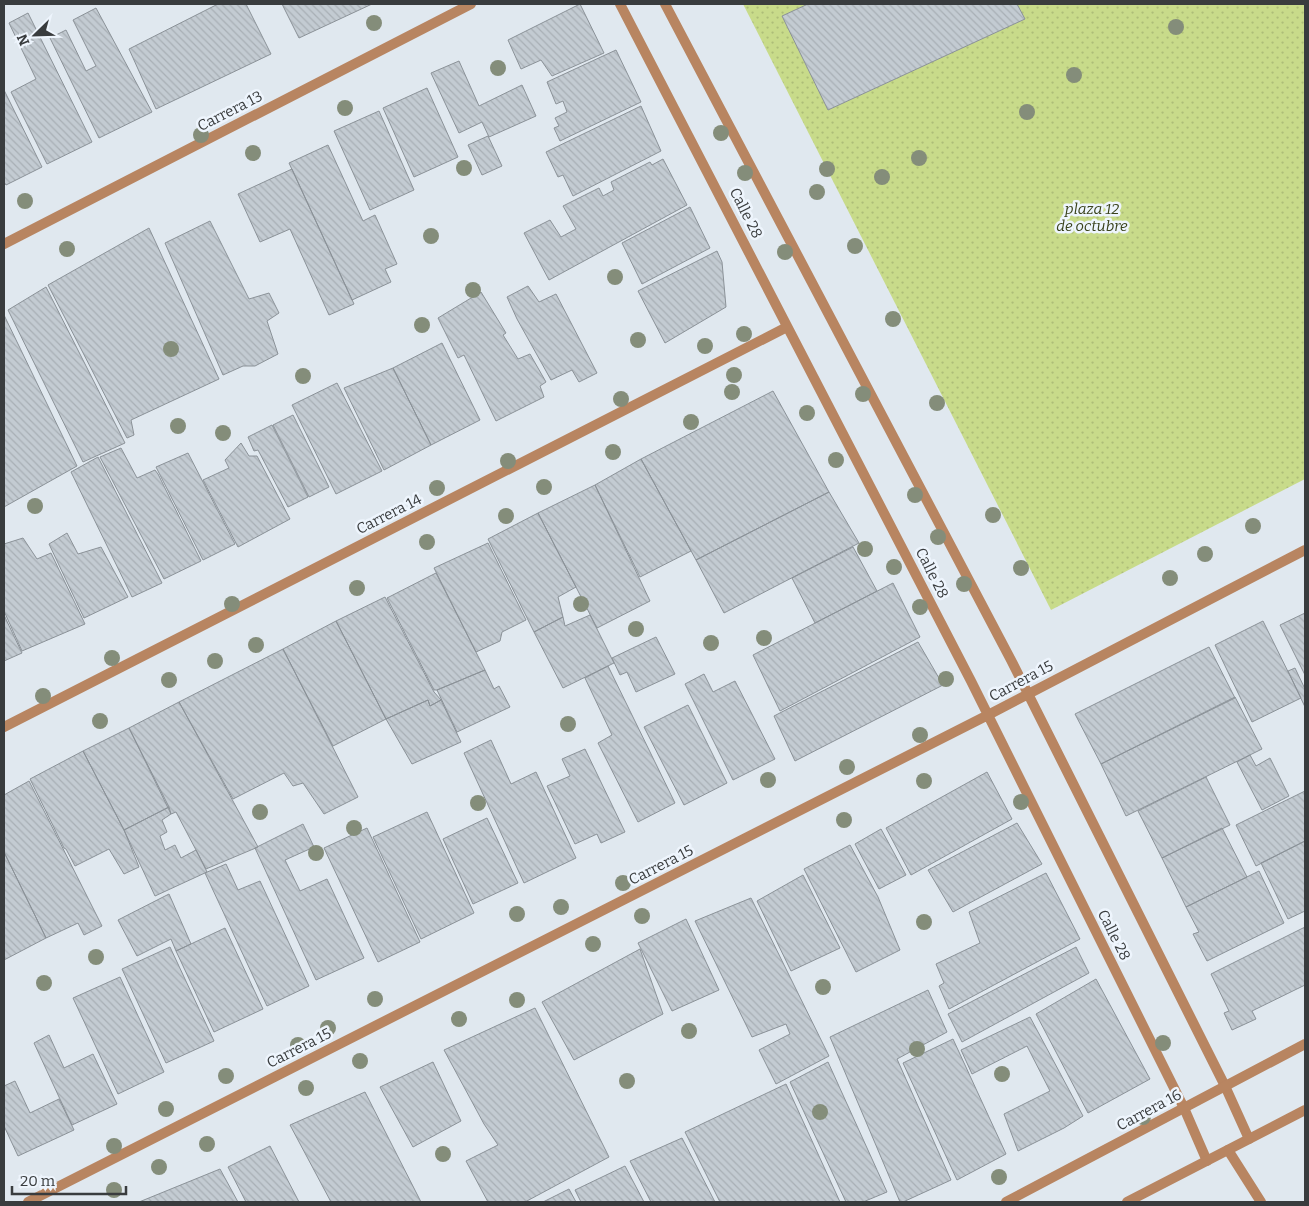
<svg xmlns="http://www.w3.org/2000/svg" width="1309" height="1206" font-family="Bitter,serif">
	<style>
		.park { fill: url(#park-dots) }
		.building { fill: url(#building-back-hatch); stroke: #8b9298 }
		.lines { fill: none; stroke-linecap: round; stroke-linejoin: round }
		.minor { stroke: #b88561; stroke-width: 10 }
		.tertiary { stroke: #b88561; stroke-width: 10 }
		.tree { fill: #848d7a }
		.labels { text-anchor: middle; stroke-width: 5; stroke-linejoin: round; paint-order: stroke }
		.street-label { font-size: 15px; fill: #393c3e; stroke: #eef5fd }
		.park-label { font-size: 15px; font-style: italic; fill: #39421b; stroke: #eef5fd }
	</style>
	<defs>
		<pattern id="park-dots" width="8" height="8" patternUnits="userSpaceOnUse" patternTransform="scale(1.25)"><rect width="8" height="8" fill="#c8db8a"/><path d="M2 2h.1M6 6h.1" fill="none" stroke="#adbd78" stroke-width="1.8" stroke-linecap="round"/></pattern>
		<pattern id="building-back-hatch" width="6" height="6" patternUnits="userSpaceOnUse" patternTransform="scale(1.25)"><rect width="6" height="6" fill="#c3cbd2"/><path d="M-1 5l2 2M0 0l6 6M5-1l2 2" fill="none" stroke="#a8afb5"/></pattern>
	</defs>
	<rect width="100%" height="100%" fill="#e0e8ef"/>
	<path class="park" d="M743,4H1305V479L1051,610Z"/>
	<path class="building" d="M218,4H246L271,54L156,109L129,49Z
		M282,4H372L299,38Z
		M580,4L604,53L552,76L541,60L521,69L508,40Z
		M808,4H1017L1025,19L828,110L782,16Z
		M96,8L152,112L99,138L50,38L66,30L86,71L96,66L73,20Z
		M28,13L92,142L47,164L11,92L36,79L9,23Z
		M616,50L641,102L560,141L554,128L559,126L555,118L567,112L563,101L556,104L547,82Z
		M459,61L479,106L522,85L536,116L489,137L482,122L459,133L431,73Z
		M427,88L458,157L414,177L383,108Z
		M4,90L42,167L6,185L4,182Z
		M641,106L661,151L573,196L563,175L558,177L546,152Z
		M379,111L414,190L370,210L334,131Z
		M488,136L502,166L482,175L468,145Z
		M328,145L363,221L375,215L397,264L385,269L391,282L352,300L289,163Z
		M663,159L687,205L549,280L524,233L550,220L561,237L576,229L563,206L599,188L603,196L614,190L611,182L650,162L652,165Z
		M292,169L354,304L329,315L290,229L260,242L238,194Z
		M690,207L710,248L642,284L622,243Z
		M210,221L249,299L269,293L279,313L267,321L278,354L255,366H243L223,375L165,243Z
		M149,228L219,379L131,420L134,435L127,438L48,285Z
		M717,251L722,262L726,307L665,343L638,291Z
		M528,286L539,302L556,294L597,373L579,382L572,370L551,380L517,319L507,297Z
		M46,287L125,443L83,462L8,310Z
		M481,292L506,333L503,335L518,359L530,354L546,382L540,386L544,397L496,421L464,355L458,358L438,318Z
		M4,315L77,466L4,507Z
		M442,343L480,420L431,445L393,368Z
		M393,368L431,445L384,470L344,388Z
		M337,383L382,471L336,494L292,405Z
		M773,391L829,492L696,560L641,459Z
		M293,415L329,487L309,497L273,425Z
		M272,425L308,497L288,507L258,450L254,451L248,437Z
		M241,443L249,456H257L290,519L238,547L203,480L229,468L225,460Z
		M121,448L137,478L155,470L158,474L201,561L164,579L100,457Z
		M188,453L235,544L203,560L156,467Z
		M98,457L162,583L132,597L71,472Z
		M641,459L691,551L640,577L595,485Z
		M595,485L650,601L597,628L538,513Z
		M829,492L859,543L724,613L696,560Z
		M538,513L576,587L558,597L563,617L534,632L488,539Z
		M67,533L78,554L101,547L128,597L84,618L49,544Z
		M23,538L37,559L51,553L85,624L22,651L4,611V544Z
		M488,543L526,620L502,632L500,641L476,652L434,568Z
		M853,547L877,591L815,623L792,578Z
		M436,573L485,670L437,690H434L387,598Z
		M893,583L920,637L780,711L753,655Z
		M385,597L434,692L441,700L430,706L428,700L386,719L336,621Z
		M1305,613V675L1280,625Z
		M4,615L22,653L4,661Z
		M590,615L614,663L563,688L534,632L563,617L565,626Z
		M336,621L386,719L333,746L283,649Z
		M1263,621L1301,698L1252,722L1215,645Z
		M656,637L675,674L636,692L627,672L620,675L612,658Z
		M918,642L943,685L795,761L774,716Z
		M1209,647L1235,698L1101,764L1075,714Z
		M283,649L358,797L324,814L303,783L293,786L284,773L233,799L179,702Z
		M608,666L675,803L638,822L598,743L612,735L585,678Z
		M1295,668L1305,689V707L1288,671Z
		M485,670L494,689L499,686L510,707L457,732L437,690Z
		M704,674L713,692L735,681L775,759L733,780L685,684Z
		M1235,697L1262,749L1126,816L1101,764Z
		M428,700L430,706L441,700L461,742L412,764L386,719Z
		M179,702L258,847L206,869L176,812L171,814L129,728Z
		M688,705L727,783L684,805L644,727Z
		M129,728L169,807L124,830L83,751Z
		M491,740L511,784L536,772L576,858L524,883L464,753Z
		M585,749L625,832L601,843L597,834L575,844L547,786L570,776L562,759Z
		M83,751L124,830L139,867L124,874L109,849L75,866L66,849L64,848L30,779Z
		M1250,755L1256,766L1270,758L1289,796L1262,810L1237,762Z
		M987,772L1012,819L911,875L886,828Z
		M1206,777L1230,825L1162,858L1138,811Z
		M29,781L102,926L84,935L78,923L46,938L4,852V795Z
		M1305,791V841L1256,866L1236,825Z
		M169,807L171,814L162,820L167,832L160,836L165,850L175,845L181,858L196,850L207,872L155,896L124,830Z
		M427,812L474,913L421,939L373,837Z
		M487,818L518,883L473,904L443,839Z
		M1017,823L1042,864L953,912L928,870Z
		M303,824L314,847L285,860L300,891L327,879L364,958L316,980L255,848Z
		M367,828L420,942L378,962L324,848Z
		M1222,828L1247,877L1186,907L1162,858Z
		M881,829L906,875L879,889L855,844Z
		M1305,841V911L1288,919L1261,863Z
		M850,845L878,897L900,950L856,972L804,869Z
		M4,852L46,938L4,960Z
		M226,864L238,890L260,881L309,986L267,1006L205,873Z
		M1259,871L1284,923L1207,961L1193,934L1199,932L1186,907Z
		M1046,873L1080,939L949,1009L939,986L944,983L936,964L980,943L969,912Z
		M803,875L840,948L791,971L757,901Z
		M169,894L191,944L176,951L171,939L137,956L118,920Z
		M751,898L829,1056L776,1084L759,1050L790,1034L786,1024L752,1037L695,921Z
		M686,919L719,990L672,1011L638,943Z
		M1305,927V985L1252,1011L1256,1019L1232,1030L1224,1013L1229,1011L1211,974Z
		M225,928L263,1009L214,1032L176,951Z
		M170,947L214,1041L166,1063L122,969Z
		M1076,947L1089,973L962,1042L948,1014Z
		M640,949L663,1014L574,1060L542,1002Z
		M120,977L164,1072L118,1094L73,998Z
		M1096,979L1150,1079L1088,1113L1036,1014Z
		M928,990L947,1032L897,1059L951,1180L903,1202H900L830,1037Z
		M535,1008L609,1157L525,1202H488L466,1161L498,1145L484,1124L444,1050Z
		M1030,1017L1083,1116L1064,1128L1018,1151L1004,1114L1050,1091L1027,1046L972,1074L961,1050Z
		M49,1035L64,1068L93,1054L117,1104L72,1125L34,1043Z
		M953,1039L1006,1154L957,1180L903,1063Z
		M433,1062L461,1121L413,1147L380,1087Z
		M828,1062L887,1192L863,1202H846L790,1082Z
		M15,1081L30,1113L59,1099L74,1130L18,1156L4,1126V1086Z
		M786,1084L840,1202H720L685,1132Z
		M365,1092L421,1202H331L290,1125Z
		M682,1138L715,1202H651L630,1161Z
		M270,1146L299,1202H246L228,1167Z
		M625,1166L644,1202H581L575,1190Z
		M220,1169L238,1202H139Z
		M569,1189L576,1202H543Z"/>
	<g class="lines">
		<path class="minor" d="M620,4L971,681L1184,1108L1207,1161
			M665,4L1011,660L1225,1086L1249,1139
			M4,244L471,4
			M4,727L787,327
			M1228,1150L1261,1202
			M28,1202L988,715L1305,550"/>
		<path class="tertiary" d="M1006,1202L1305,1044
			M1127,1202L1305,1110"/>
	</g>
	<g class="tree">
		<circle cx="374" cy="23" r="8"/>
		<circle cx="1176" cy="27" r="8"/>
		<circle cx="498" cy="68" r="8"/>
		<circle cx="1074" cy="75" r="8"/>
		<circle cx="345" cy="108" r="8"/>
		<circle cx="1027" cy="112" r="8"/>
		<circle cx="721" cy="133" r="8"/>
		<circle cx="201" cy="135" r="8"/>
		<circle cx="253" cy="153" r="8"/>
		<circle cx="919" cy="158" r="8"/>
		<circle cx="464" cy="168" r="8"/>
		<circle cx="827" cy="169" r="8"/>
		<circle cx="745" cy="173" r="8"/>
		<circle cx="882" cy="177" r="8"/>
		<circle cx="817" cy="192" r="8"/>
		<circle cx="25" cy="201" r="8"/>
		<circle cx="431" cy="236" r="8"/>
		<circle cx="855" cy="246" r="8"/>
		<circle cx="67" cy="249" r="8"/>
		<circle cx="785" cy="252" r="8"/>
		<circle cx="615" cy="277" r="8"/>
		<circle cx="473" cy="290" r="8"/>
		<circle cx="893" cy="319" r="8"/>
		<circle cx="422" cy="325" r="8"/>
		<circle cx="744" cy="334" r="8"/>
		<circle cx="638" cy="340" r="8"/>
		<circle cx="705" cy="346" r="8"/>
		<circle cx="171" cy="349" r="8"/>
		<circle cx="734" cy="375" r="8"/>
		<circle cx="303" cy="376" r="8"/>
		<circle cx="732" cy="392" r="8"/>
		<circle cx="863" cy="394" r="8"/>
		<circle cx="621" cy="399" r="8"/>
		<circle cx="937" cy="403" r="8"/>
		<circle cx="807" cy="413" r="8"/>
		<circle cx="691" cy="422" r="8"/>
		<circle cx="178" cy="426" r="8"/>
		<circle cx="223" cy="433" r="8"/>
		<circle cx="613" cy="452" r="8"/>
		<circle cx="836" cy="460" r="8"/>
		<circle cx="508" cy="461" r="8"/>
		<circle cx="544" cy="487" r="8"/>
		<circle cx="437" cy="488" r="8"/>
		<circle cx="915" cy="495" r="8"/>
		<circle cx="35" cy="506" r="8"/>
		<circle cx="993" cy="515" r="8"/>
		<circle cx="506" cy="516" r="8"/>
		<circle cx="1253" cy="526" r="8"/>
		<circle cx="938" cy="537" r="8"/>
		<circle cx="427" cy="542" r="8"/>
		<circle cx="865" cy="549" r="8"/>
		<circle cx="1205" cy="554" r="8"/>
		<circle cx="894" cy="567" r="8"/>
		<circle cx="1021" cy="568" r="8"/>
		<circle cx="1170" cy="578" r="8"/>
		<circle cx="964" cy="584" r="8"/>
		<circle cx="357" cy="588" r="8"/>
		<circle cx="232" cy="604" r="8"/>
		<circle cx="581" cy="604" r="8"/>
		<circle cx="920" cy="607" r="8"/>
		<circle cx="636" cy="629" r="8"/>
		<circle cx="764" cy="638" r="8"/>
		<circle cx="711" cy="643" r="8"/>
		<circle cx="256" cy="645" r="8"/>
		<circle cx="112" cy="658" r="8"/>
		<circle cx="215" cy="661" r="8"/>
		<circle cx="946" cy="679" r="8"/>
		<circle cx="169" cy="680" r="8"/>
		<circle cx="43" cy="696" r="8"/>
		<circle cx="100" cy="721" r="8"/>
		<circle cx="568" cy="724" r="8"/>
		<circle cx="920" cy="735" r="8"/>
		<circle cx="847" cy="767" r="8"/>
		<circle cx="768" cy="780" r="8"/>
		<circle cx="924" cy="781" r="8"/>
		<circle cx="1021" cy="802" r="8"/>
		<circle cx="478" cy="803" r="8"/>
		<circle cx="260" cy="812" r="8"/>
		<circle cx="844" cy="820" r="8"/>
		<circle cx="354" cy="828" r="8"/>
		<circle cx="316" cy="853" r="8"/>
		<circle cx="623" cy="883" r="8"/>
		<circle cx="561" cy="907" r="8"/>
		<circle cx="517" cy="914" r="8"/>
		<circle cx="642" cy="916" r="8"/>
		<circle cx="924" cy="922" r="8"/>
		<circle cx="593" cy="944" r="8"/>
		<circle cx="96" cy="957" r="8"/>
		<circle cx="44" cy="983" r="8"/>
		<circle cx="823" cy="987" r="8"/>
		<circle cx="375" cy="999" r="8"/>
		<circle cx="517" cy="1000" r="8"/>
		<circle cx="459" cy="1019" r="8"/>
		<circle cx="328" cy="1028" r="8"/>
		<circle cx="689" cy="1031" r="8"/>
		<circle cx="1163" cy="1043" r="8"/>
		<circle cx="298" cy="1045" r="8"/>
		<circle cx="917" cy="1049" r="8"/>
		<circle cx="360" cy="1061" r="8"/>
		<circle cx="1002" cy="1074" r="8"/>
		<circle cx="226" cy="1076" r="8"/>
		<circle cx="627" cy="1081" r="8"/>
		<circle cx="306" cy="1088" r="8"/>
		<circle cx="166" cy="1109" r="8"/>
		<circle cx="820" cy="1112" r="8"/>
		<circle cx="1143" cy="1117" r="8"/>
		<circle cx="207" cy="1144" r="8"/>
		<circle cx="114" cy="1146" r="8"/>
		<circle cx="443" cy="1154" r="8"/>
		<circle cx="159" cy="1167" r="8"/>
		<circle cx="999" cy="1177" r="8"/>
		<circle cx="114" cy="1190" r="8"/>
	</g>
	<g class="labels">
		<g class="street-label">
			<text transform="translate(230 111) rotate(-27)" y="5">Carrera 13</text>
			<text transform="translate(746 213) rotate(63)" y="5">Calle 28</text>
			<text transform="translate(389 514) rotate(-27)" y="5">Carrera 14</text>
			<text transform="translate(932 573) rotate(63)" y="5">Calle 28</text>
			<text transform="translate(1021 681) rotate(-28)" y="5">Carrera 15</text>
			<text transform="translate(661 865) rotate(-27)" y="5">Carrera 15</text>
			<text transform="translate(1114 935) rotate(63)" y="5">Calle 28</text>
			<text transform="translate(299 1048) rotate(-27)" y="5">Carrera 15</text>
			<text transform="translate(1149 1110) rotate(-28)" y="5">Carrera 16</text>
		</g>
		<g class="park-label">
			<text x="1092" y="214">plaza 12<tspan x="1092" dy="17">de octubre</tspan></text>
		</g>
	</g>
	<rect width="1309" height="1206" fill="none" stroke="#393c3e" stroke-width="10"/>
	<g transform="translate(35 35) rotate(247)" stroke="#eef5fd" stroke-width="4" paint-order="stroke">
	<path d="M0-4L9 19L0 12L-9 19Z" fill="#393c3e"/>
	<text y="-8" font-size="14" font-weight="bold" text-anchor="middle" fill="#393c3e">N</text>
	</g>
	<path d="M12 1186v8h114v-8" fill="none" stroke="#393c3e" stroke-width="2.5"/>
	<text x="20" y="1186" font-size="15" fill="#393c3e" stroke="#eef5fd" stroke-width="4" paint-order="stroke">20 m</text>
</svg>
